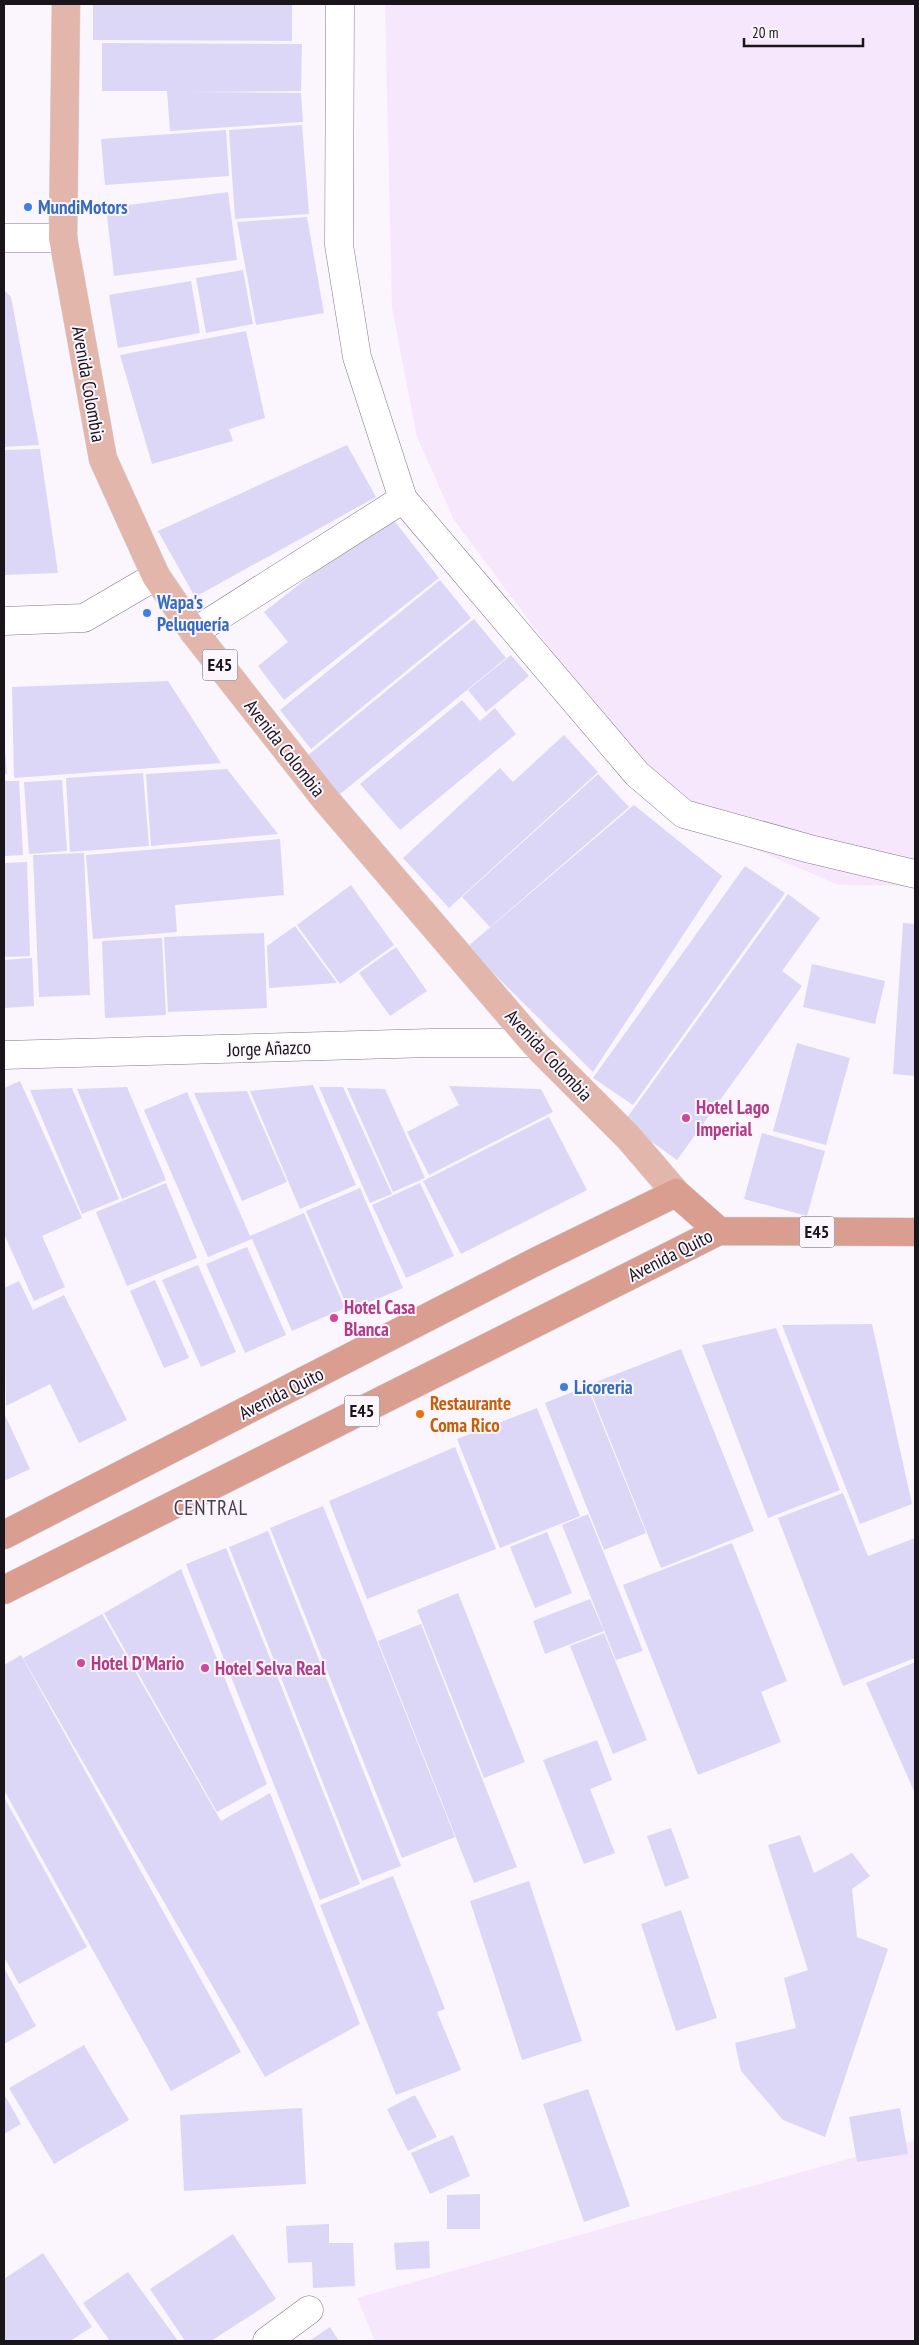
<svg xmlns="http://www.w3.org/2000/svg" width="919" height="2345" font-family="'PT Sans Narrow',sans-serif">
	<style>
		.built { fill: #f7e7fd }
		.building { fill: #dcd7f6 }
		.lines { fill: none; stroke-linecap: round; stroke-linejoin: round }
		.minor-casing { stroke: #837987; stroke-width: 29 }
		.primary-casing { stroke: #d6d5d6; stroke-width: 29 }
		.trunk-casing { stroke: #d6d5d6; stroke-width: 29 }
		.minor { stroke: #fff; stroke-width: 28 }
		.primary { stroke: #e3b6ac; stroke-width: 28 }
		.trunk { stroke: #da9e90; stroke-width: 28 }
		.shop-dot { fill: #3f7fe0; stroke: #fbf5fe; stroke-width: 2 }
		.hotel-dot { fill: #d1479c; stroke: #fbf5fe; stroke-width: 2 }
		.food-dot { fill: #e8710a; stroke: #fbf5fe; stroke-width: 2 }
		.labels { text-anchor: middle; stroke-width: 4; stroke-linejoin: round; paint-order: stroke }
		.shield { fill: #fbf5fe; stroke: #5d585e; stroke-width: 1 }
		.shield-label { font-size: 18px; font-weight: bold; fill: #19151a }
		.shop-label { font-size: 19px; font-weight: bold; fill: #366cbe; stroke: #fbf5fe; text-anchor: start }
		.street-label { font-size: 19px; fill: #19151a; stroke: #fbf5fe }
		.hotel-label { font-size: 19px; font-weight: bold; fill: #b23c85; stroke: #fbf5fe; text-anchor: start }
		.food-label { font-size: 19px; font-weight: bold; fill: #c56008; stroke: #fbf5fe; text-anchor: start }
		.quarter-label { font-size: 21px; letter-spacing: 1px; fill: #473e4a; stroke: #fbf5fe }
	</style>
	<rect width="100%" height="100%" fill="#fbf5fe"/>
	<path class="built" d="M385,4H915V886L839,885L675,816L454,520L417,437L392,308Z
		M915,2140V2341H375L357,2298Z"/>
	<path class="building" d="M93,4H292V41L93,40Z
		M102,43L302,44L301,91L189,92L301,93L303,122L170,131L167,91H102Z
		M302,125L309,214L235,219L229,130Z
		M226,130L229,176L105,185L101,139Z
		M228,192L237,260L114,276L106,208Z
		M307,217L324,313L256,325L237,222Z
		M243,270L253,324L206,333L196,278Z
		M191,281L200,333L118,348L109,295Z
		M4,290L11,297L39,445L4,447Z
		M246,331L265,418L229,429L233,441L152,464L120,355Z
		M347,445L376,497L195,597L158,531Z
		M40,449L58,573L4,575V450Z
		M389,514L439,578L284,700L258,666L288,642L264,612Z
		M440,580L471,618L311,749L280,710Z
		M474,619L506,658L339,795L307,756Z
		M511,655L529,676L486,712L468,690Z
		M168,681L221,763L14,778L12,687Z
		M462,700L480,721L495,708L516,734L400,830L360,784Z
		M564,735L598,772L449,908L403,858L500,768L513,782Z
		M4,739L7,774H4Z
		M227,769L278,834L151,846L146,774Z
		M143,773L149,846L70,852L66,778Z
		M598,774L629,807L490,927L462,897Z
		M62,780L67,851L29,854L24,782Z
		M4,781H19L23,855L4,856Z
		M634,805L722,876L593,1072L467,947Z
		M280,839L284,895L175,905L177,932L93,939L86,855Z
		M84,853L90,995L39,997L33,855Z
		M27,862L30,956L4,957V863Z
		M745,866L785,893L633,1105L593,1078Z
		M351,885L394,945L340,984L297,925Z
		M788,894L820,918L782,971L802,986L677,1160L624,1122Z
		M903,923L915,924V1076L893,1074Z
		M295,926L337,983L269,988L267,946Z
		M264,933L267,1008L168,1012L164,937Z
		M162,938L166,1015L105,1018L102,941Z
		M396,947L427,991L390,1016L359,973Z
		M32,958L34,1006L4,1008V960Z
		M812,964L885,981L875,1024L803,1007Z
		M797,1043L850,1058L826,1145L773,1131Z
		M20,1081L82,1218L42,1236L65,1287L34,1301L4,1234V1088Z
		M313,1085L356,1185L300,1209L250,1091Z
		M449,1086L541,1089L553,1112L429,1175L407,1132L459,1105Z
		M127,1087L166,1180L122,1199L77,1089Z
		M319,1087H343L392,1194L370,1203Z
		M72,1088L119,1199L82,1214L30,1090Z
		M347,1088L385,1089L425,1178L393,1192Z
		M247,1091L287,1182L242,1201L194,1093Z
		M187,1092L250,1236L304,1213L345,1308L292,1331L252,1239L208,1257L144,1110Z
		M549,1117L587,1190L461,1254L423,1181Z
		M762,1133L825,1151L807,1216L744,1199Z
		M166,1183L197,1258L127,1286L96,1212Z
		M420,1183L454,1256L406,1278L372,1205Z
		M360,1188L403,1288L349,1311L306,1211Z
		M247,1247L286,1335L245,1353L206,1264Z
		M198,1265L236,1352L201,1367L162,1280Z
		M155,1280L189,1358L164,1368L130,1291Z
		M19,1281L33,1310L64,1295L127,1420L79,1443L50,1384L6,1406L4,1288Z
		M872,1324L912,1504L860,1524L782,1325Z
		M776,1328L840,1490L768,1518L702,1345Z
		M681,1349L754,1531L661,1568L588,1385Z
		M587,1386L646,1533L604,1550L545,1403Z
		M537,1408L580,1516L500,1548L457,1439Z
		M4,1413L30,1469L4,1481Z
		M455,1447L496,1549L367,1599L329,1501Z
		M843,1493L868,1556L915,1538V1658L843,1686L778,1518Z
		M323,1506L455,1837L402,1858L270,1528Z
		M588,1514L643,1651L616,1660L562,1525Z
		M268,1531L401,1866L362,1881L229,1547Z
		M547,1532L572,1593L535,1608L510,1547Z
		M732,1543L787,1681L761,1692L781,1742L698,1775L623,1585Z
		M226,1548L360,1884L320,1900L186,1564Z
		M181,1569L267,1784L217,1812L104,1613Z
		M458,1593L525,1762L484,1778L417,1610Z
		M590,1599L604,1631L545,1654L533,1621Z
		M102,1614L221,1821L270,1793L360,2024L265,2077L23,1658Z
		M421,1624L517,1867L474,1883L378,1641Z
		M604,1633L647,1740L613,1754L570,1646Z
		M21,1655L241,2052L171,2091L4,1790V1665Z
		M915,1662V1790L914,1791L866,1683Z
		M597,1740L612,1780L590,1789L615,1853L584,1864L543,1760Z
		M4,1797L87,1947L19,1984L4,1957Z
		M671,1828L689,1878L665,1887L647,1836Z
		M800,1835L814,1873L852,1853L870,1876L852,1889L857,1937L888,1949L825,2137L783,2120L741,2071L735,2043L796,2028L784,1978L808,1970L768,1845Z
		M393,1876L445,2009L437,2012L461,2070L396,2095L320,1905Z
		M529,1881L582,2041L522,2060L470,1901Z
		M681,1910L717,2018L676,2031L641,1924Z
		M4,1968L36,2026L4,2044Z
		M84,2045L129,2120L54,2164L9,2088Z
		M588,2089L630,2206L584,2222L543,2104Z
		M4,2094L21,2124L4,2134Z
		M415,2095L437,2137L408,2151L387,2109Z
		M302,2108L306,2184L184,2191L180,2115Z
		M900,2108L908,2154L857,2162L849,2117Z
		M453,2135L470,2176L430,2194L411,2153Z
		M480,2194V2229H447V2195Z
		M329,2224V2243H353L355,2286L313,2288L312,2262L288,2263L286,2226Z
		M233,2234L276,2299L211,2341H185L150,2289Z
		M429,2241L430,2268L396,2270L394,2243Z
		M43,2253L92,2327L70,2341H4V2279Z
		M128,2272L178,2341H110L83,2303Z
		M330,2327L339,2341H309Z"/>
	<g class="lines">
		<g class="minor-casing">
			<path id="minor" d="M340,4L339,245L357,357L403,499L637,774L684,814L810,849L915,874
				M4,238H63
				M4,621L84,618L156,576
				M194,632L403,499
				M4,1055L431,1043H534
				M267,2341L309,2310"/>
		</g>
		<g class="primary-casing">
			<path id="primary" d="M66,4L63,238L103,459L156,576L194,632L326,800L534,1043L629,1138L676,1193"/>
		</g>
		<g class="trunk-casing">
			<path id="trunk" d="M4,1535L535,1262L676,1193L719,1231
				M4,1590L719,1231L915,1232"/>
		</g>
		<use href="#minor" class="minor"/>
		<use href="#primary" class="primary"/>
		<use href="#trunk" class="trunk"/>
	</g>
	<g class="shop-dot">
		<circle cx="28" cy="207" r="5"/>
		<circle cx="147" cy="613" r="5"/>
		<circle cx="564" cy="1387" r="5"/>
	</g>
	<g class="hotel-dot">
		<circle cx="686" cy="1118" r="5"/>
		<circle cx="334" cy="1318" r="5"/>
		<circle cx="81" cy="1663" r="5"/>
		<circle cx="205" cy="1668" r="5"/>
	</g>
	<circle class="food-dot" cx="420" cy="1414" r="5"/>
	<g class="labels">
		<g class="shield">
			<rect x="202.5" y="649.5" width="35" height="31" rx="4"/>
			<rect x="799.5" y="1216.5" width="35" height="31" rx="4"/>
			<rect x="344.5" y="1395.5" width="35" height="31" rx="4"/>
		</g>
		<g class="shield-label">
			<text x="220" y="671">E45</text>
			<text x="817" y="1238">E45</text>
			<text x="362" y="1417">E45</text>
		</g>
		<g class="shop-label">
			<text x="38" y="214">MundiMotors</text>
			<text x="157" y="609">Wapa's<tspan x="157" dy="22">Peluquería</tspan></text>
			<text x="574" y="1394">Licoreria</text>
		</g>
		<g class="street-label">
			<text transform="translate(89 384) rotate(80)" y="7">Avenida Colombia</text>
			<text transform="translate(285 748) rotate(52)" y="7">Avenida Colombia</text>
			<text transform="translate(269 1048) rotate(-2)" y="7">Jorge Añazco</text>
			<text transform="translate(549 1055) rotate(47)" y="7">Avenida Colombia</text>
			<text transform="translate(670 1255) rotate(-27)" y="7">Avenida Quito</text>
			<text transform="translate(281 1393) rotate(-27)" y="7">Avenida Quito</text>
		</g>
		<g class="hotel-label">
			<text x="696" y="1114">Hotel Lago<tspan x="696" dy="22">Imperial</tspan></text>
			<text x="344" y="1314">Hotel Casa<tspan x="344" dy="22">Blanca</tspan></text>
			<text x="91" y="1670">Hotel D'Mario</text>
			<text x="215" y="1675">Hotel Selva Real</text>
		</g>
		<g class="food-label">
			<text x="430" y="1410">Restaurante<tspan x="430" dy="22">Coma Rico</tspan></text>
		</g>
		<g class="quarter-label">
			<text x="211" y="1515">CENTRAL</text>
		</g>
	</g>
	<rect width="919" height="2345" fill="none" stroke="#19151a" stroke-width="10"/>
	<path d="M744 38v8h119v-8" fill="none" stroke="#19151a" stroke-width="2.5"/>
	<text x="752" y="38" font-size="15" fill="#19151a" stroke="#fbf5fe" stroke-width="4" paint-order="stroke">20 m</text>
</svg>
